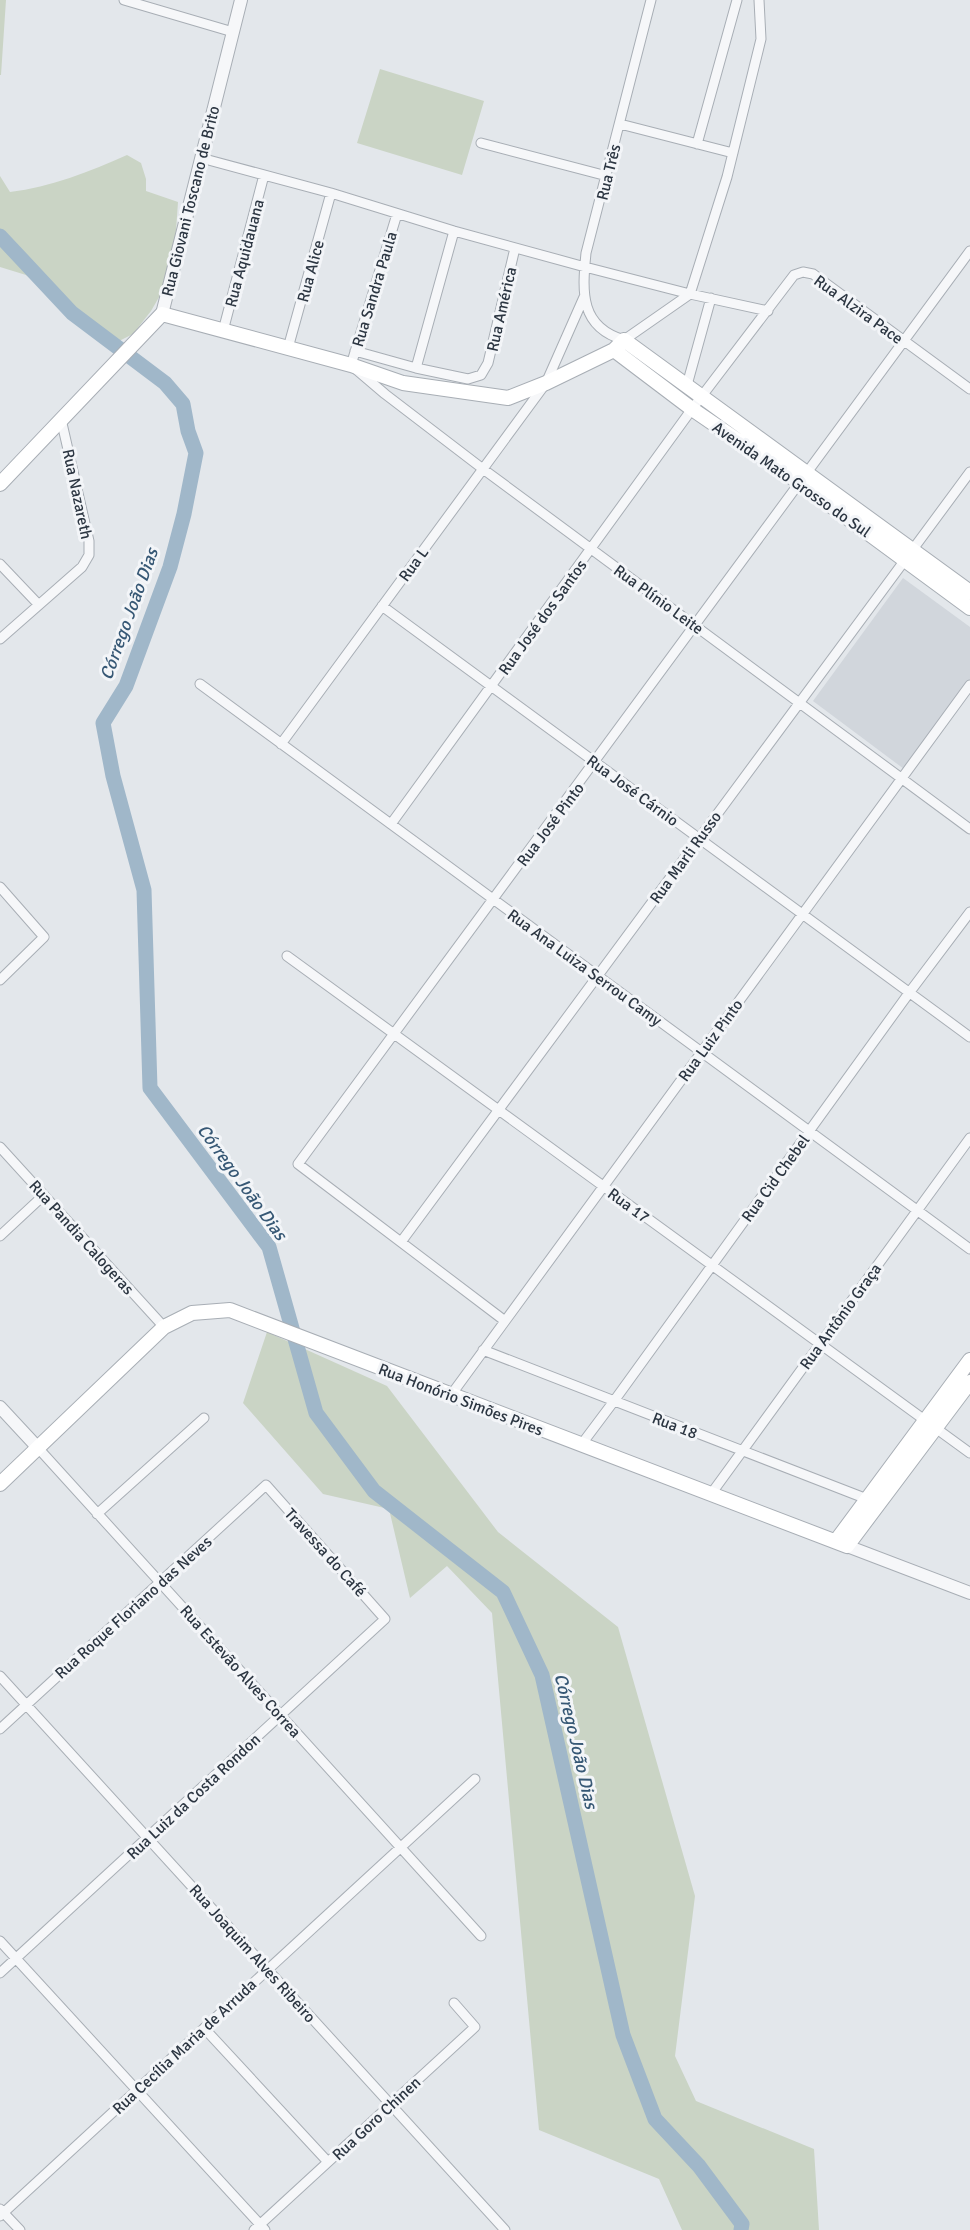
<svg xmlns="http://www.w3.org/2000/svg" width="970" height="2230" font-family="Signika,sans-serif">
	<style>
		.built { fill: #d1d6dc }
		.green { fill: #cad4c5 }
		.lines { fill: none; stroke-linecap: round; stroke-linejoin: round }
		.river { stroke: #a0b7c9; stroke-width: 15 }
		.minor-casing { stroke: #a8aeb5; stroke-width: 11 }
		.tertiary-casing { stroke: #a8aeb5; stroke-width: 14 }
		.secondary-casing { stroke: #a8aeb5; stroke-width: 16 }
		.minor { stroke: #f6f7f9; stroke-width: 9 }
		.tertiary { stroke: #f6f7f9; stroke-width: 12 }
		.secondary { stroke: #fff; stroke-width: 14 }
		.labels { text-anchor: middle; stroke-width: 6; stroke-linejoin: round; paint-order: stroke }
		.street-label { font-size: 16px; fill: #2c3642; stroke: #f3f5f8 }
		.water-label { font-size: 18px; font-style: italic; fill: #375875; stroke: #f3f5f8 }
	</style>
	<rect width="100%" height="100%" fill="#e3e7eb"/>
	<path class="built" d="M903,578L970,627V679L904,769L813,701Z"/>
	<path class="green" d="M0,0H6L1,75H0Z
		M380,69L484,101L462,175L357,143Z
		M127,155L141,163L146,179V191L178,202L173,273L151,311L133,334L113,344L100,339L79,325L49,293L26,275L0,267V176L10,192C51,187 89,172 127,155Z
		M267,1332L387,1386L498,1532L618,1627L695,1896L675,2056L696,2101L814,2149L819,2230H682L659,2179L539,2130L492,1613L447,1566L410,1598L389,1509L323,1494L243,1403Z"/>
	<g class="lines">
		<path class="river" d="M0,236L72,313L165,383L183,404L188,431L196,453L184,514L170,567L126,686L103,723L113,776L144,890L150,1088L269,1247L316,1413L374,1491L503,1592L542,1675L623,2035L655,2119L699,2166L742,2224L741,2230"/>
		<g class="minor-casing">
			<path id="minor" d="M124,0L233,32
				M651,0L586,253C582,293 580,327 624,340L690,294L727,177L761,39L759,0
				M620,124L733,153
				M481,143L607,176
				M697,144L737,0
				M201,158L331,193L454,231L585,267L690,294L768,311
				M397,214L351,365L385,394L483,469L970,829
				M223,331L264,175
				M288,348L331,193
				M355,351L416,368L454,231
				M416,368L468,379L481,375L488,363L515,248
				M687,385L711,298
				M0,564L39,605
				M382,606L970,1037
				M0,639L82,567L89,555V541L61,419
				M200,684L970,1249
				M281,744L546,383L584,297
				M391,824L692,409L794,275L803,272L813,274L970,389
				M0,887L44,937L0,980
				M287,956L970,1453
				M0,1147L164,1327
				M0,1236L44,1195
				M401,1242L970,472
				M505,1321L298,1164L970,251
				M483,1350L867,1499
				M451,1395L970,685
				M581,1445L614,1401L909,993L970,912
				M39,1449L481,1936
				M711,1494L970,1138
				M97,1514L204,1418
				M0,1676L505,2230
				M0,1729L266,1485L385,1619L0,1973
				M0,1941L265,2230
				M204,2028L328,2162
				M0,2209L20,2230
				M0,2216L475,1779
				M254,2230L475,2027L454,2003"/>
		</g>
		<g class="tertiary-casing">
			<path id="tertiary" d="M162,314L241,0
				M0,1407L39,1449
				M847,1546L970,1593"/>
		</g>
		<g class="secondary-casing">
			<path id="secondary" d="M614,350L692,409L800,483L970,608
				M0,484L162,314L351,365L403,383L508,398L546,383L614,350L624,340L970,592
				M0,1484L164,1327L192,1313L230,1310L847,1546L970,1382
				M836,1541L970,1360"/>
		</g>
		<use href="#minor" class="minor"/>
		<use href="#tertiary" class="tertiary"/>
		<use href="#secondary" class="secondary"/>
	</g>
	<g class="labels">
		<g class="street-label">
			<text transform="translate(608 172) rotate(-76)" y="6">Rua Três</text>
			<text transform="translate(190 201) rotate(-76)" y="6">Rua Giovani Toscano de Brito</text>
			<text transform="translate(244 253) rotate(-75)" y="6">Rua Aquidauana</text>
			<text transform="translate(310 271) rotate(-75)" y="6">Rua Alice</text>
			<text transform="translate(374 289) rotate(-73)" y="6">Rua Sandra Paula</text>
			<text transform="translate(501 309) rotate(-77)" y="6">Rua América</text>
			<text transform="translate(859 309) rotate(36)" y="6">Rua Alzira Pace</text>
			<text transform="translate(792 479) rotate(35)" y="6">Avenida Mato Grosso do Sul</text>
			<text transform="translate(78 494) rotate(78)" y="6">Rua Nazareth</text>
			<text transform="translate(413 564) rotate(-54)" y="6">Rua L</text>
			<text transform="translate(659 599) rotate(36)" y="6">Rua Plínio Leite</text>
			<text transform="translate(542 617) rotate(-54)" y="6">Rua José dos Santos</text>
			<text transform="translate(633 790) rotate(36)" y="6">Rua José Cárnio</text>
			<text transform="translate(550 824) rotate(-53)" y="6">Rua José Pinto</text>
			<text transform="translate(685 857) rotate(-54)" y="6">Rua Marli Russo</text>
			<text transform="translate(585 967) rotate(36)" y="6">Rua Ana Luiza Serrou Camy</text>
			<text transform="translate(710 1040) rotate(-54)" y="6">Rua Luiz Pinto</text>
			<text transform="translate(775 1178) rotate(-54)" y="6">Rua Cid Chebel</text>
			<text transform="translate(629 1205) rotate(36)" y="6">Rua 17</text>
			<text transform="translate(82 1237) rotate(48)" y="6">Rua Pandia Calogeras</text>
			<text transform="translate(840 1316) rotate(-54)" y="6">Rua Antônio Graça</text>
			<text transform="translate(461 1399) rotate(21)" y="6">Rua Honório Simões Pires</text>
			<text transform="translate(675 1425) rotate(21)" y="6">Rua 18</text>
			<text transform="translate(326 1552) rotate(48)" y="6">Travessa do Café</text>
			<text transform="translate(133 1607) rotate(-42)" y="6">Rua Roque Floriano das Neves</text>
			<text transform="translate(241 1671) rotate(48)" y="6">Rua Estevão Alves Correa</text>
			<text transform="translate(193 1796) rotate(-43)" y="6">Rua Luiz da Costa Rondon</text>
			<text transform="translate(253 1953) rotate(48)" y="6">Rua Joaquim Alves Ribeiro</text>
			<text transform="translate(184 2046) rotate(-43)" y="6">Rua Cecília Maria de Arruda</text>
			<text transform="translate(376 2118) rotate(-43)" y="6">Rua Goro Chinen</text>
		</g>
		<g class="water-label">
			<text transform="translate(129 614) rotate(-70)" y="6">Córrego João Dias</text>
			<text transform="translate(242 1182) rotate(54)" y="6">Córrego João Dias</text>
			<text transform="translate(576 1741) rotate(77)" y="6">Córrego João Dias</text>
		</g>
	</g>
</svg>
